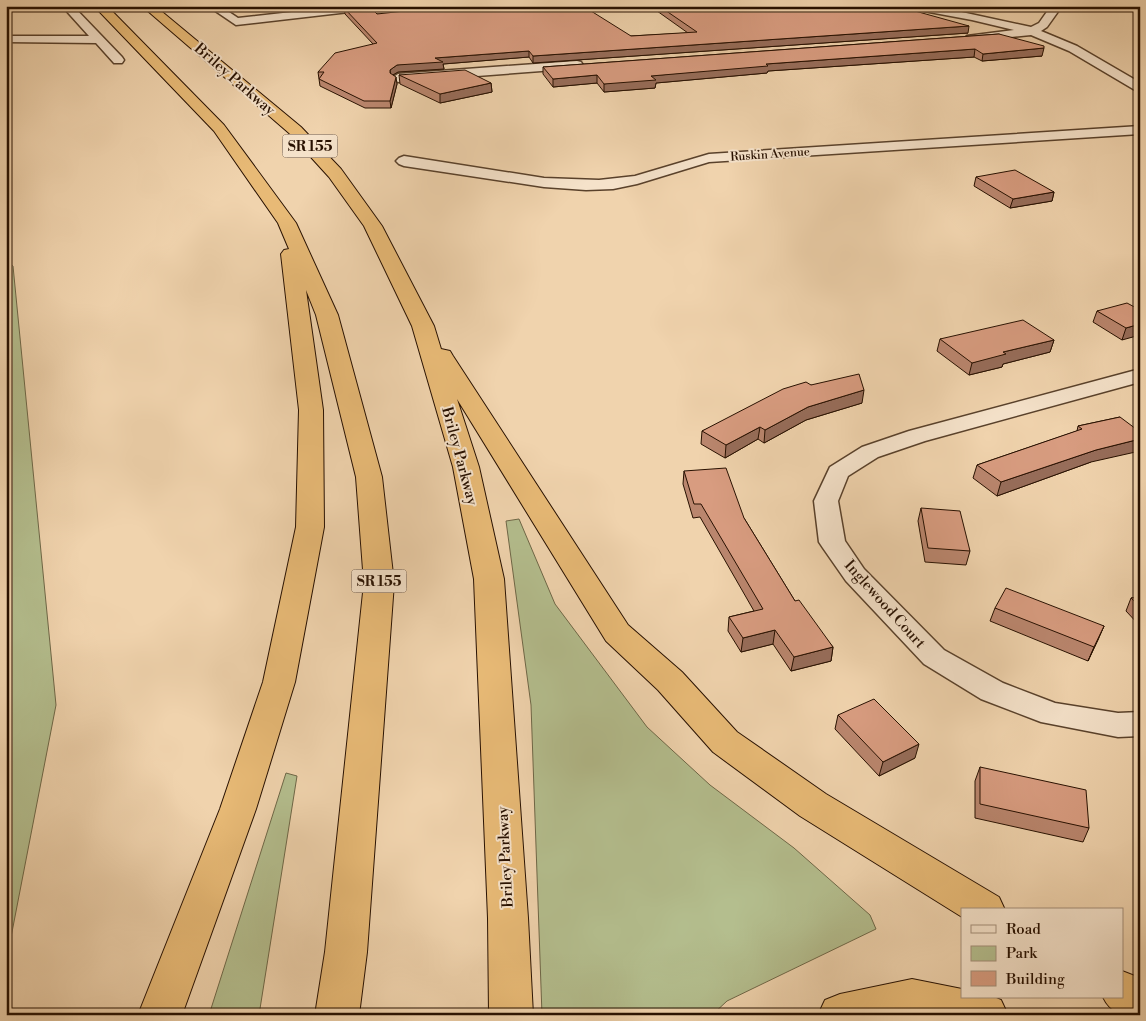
<svg xmlns="http://www.w3.org/2000/svg" width="1146" height="1021" font-family="'Libre Bodoni',serif">
<style>
.green{fill:#b4be8e;stroke:#6e6747}
.lines{fill:none;stroke-linecap:round;stroke-linejoin:round}
.minor-casing{stroke:#59412b;stroke-width:3}
.motorway-casing{stroke:#271000;stroke-width:2}
.minor{fill:#f5e2ca;fill-rule:evenodd}
.motorway{fill:#e8ba76;fill-rule:evenodd}
.wall{fill:#ba866e;stroke:#271000}
.shaded-wall{fill:#976d5a;stroke:#271000}
.building{fill:#d89c80;stroke:#271000}
.labels{text-anchor:middle;stroke-width:4;stroke-linejoin:round;paint-order:stroke}
.far-street-label{font-size:12px;fill:#271000;stroke:#f5e2ca}
.shield{fill:#f5e2ca;stroke:#654f3d;stroke-width:1}
.shield-label{font-size:14px;font-weight:bold;fill:#271000}
.street-label{font-size:15px;fill:#271000;stroke:#f5e2ca}
</style>
<rect width="100%" height="100%" fill="#f0d3ad"/>
<filter id="stains"><feTurbulence type="fractalNoise" baseFrequency=".004" numOctaves="4"/><feColorMatrix values="0 0 0 0 .2 0 0 0 0 .09 0 0 0 0 .02 0 0 0 .5 -.17"/></filter>
<radialGradient id="worn" r=".72"><stop offset=".6" stop-color="#630" stop-opacity="0"/><stop offset="1" stop-color="#630" stop-opacity=".3"/></radialGradient>
<g class="green">
<polygon points="6,260 13,266 56,705 6,963"/>
<polygon points="519,519 555,604 647,727 710,785 794,848 870,915 876,929 727,1001 712,1015 542,1015 531,705 506,521"/>
<polygon points="286,773 297,776 259,1015 209,1015"/>
</g>
<g class="lines">
<defs>
<g id="minor">
<polygon points="62,6 73,6 122,57 124,60 122,63 114,63 96,43 6,42 6,36 89,36"/>
<polygon points="208,6 220,6 238,18 345,6 380,6 375,9 236,25"/>
<polygon points="908,6 943,8 1031,27 1039,23 1051,6 1062,6 1047,27 1041,31 1077,46 1132,78 1140,83 1140,93 1069,51 1031,35 971,41 965,38 967,36 1014,30 972,20 913,9"/>
<polygon points="577,61 581,62 583,65 581,68 398,82 392,78 398,74"/>
<polygon points="1140,126 1140,134 709,162 637,184 613,189 586,190 544,187 404,166 399,164 396,161 399,158 404,156 544,178 599,180 635,176 709,154"/>
<polygon points="1140,369 1140,382 925,441 878,457 848,476 838,501 845,541 864,569 944,650 1003,683 1055,703 1118,713 1140,712 1140,736 1118,737 1041,722 981,699 924,664 846,581 823,548 819,542 814,501 830,467 862,447 909,431"/>
</g>
<g id="motorway">
<polygon points="94,6 107,6 224,125 296,223 338,315 382,477 394,583 367,952 359,1015 315,1015 325,952 364,583 356,477 316,315 306,290 323,410 324,527 295,682 256,809 182,1015 138,1015 220,809 263,682 296,527 299,410 281,254 284,250 289,249 278,223 214,131"/>
<polygon points="142,6 155,6 301,127 341,169 382,226 434,326 441,349 450,351 453,356 628,625 682,672 737,732 826,794 999,897 1005,910 962,910 962,917 800,816 713,752 658,690 606,641 457,399 479,467 504,579 528,918 533,1015 489,1015 488,918 474,579 453,467 412,326 364,226 329,177 289,133"/>
<path d="M1122,971l18,7v37c-17,0 -29,-1 -37,-18h19z"/>
<polygon points="912,979 962,989 962,997 994,997 1001,1000 1008,1015 818,1015 825,1000 840,994"/>
</g>
</defs>
<use href="#minor" class="minor-casing"/>
<use href="#motorway" class="motorway-casing"/>
<use href="#minor" class="minor"/>
<use href="#motorway" class="motorway"/>
</g>
<g class="wall">
<polygon points="650,6 897,6 968,33 533,63 529,57 443,64 444,69 398,72 393,75 397,84 391,108 365,108 320,86 318,72 373,44 345,14 344,8 377,14 631,36 688,33"/>
<polygon points="999,34 1042,56 982,61 974,57 768,71 767,73 656,83 655,88 604,92 597,83 553,87 543,74 543,67"/>
<polygon points="399,75 491,83 492,92 440,103 400,84"/>
<polygon points="976,177 1054,192 1052,201 1010,208 974,186"/>
<polygon points="1140,310 1122,340 1093,322 1097,311"/>
<polygon points="940,339 1054,340 1050,352 1003,364 1002,367 969,375 937,351"/>
<polygon points="811,385 862,403 806,420 764,443 758,439 725,458 701,444 702,431"/>
<polygon points="1120,417 1091,462 997,496 973,478 977,465 1077,431 1078,426"/>
<polygon points="684,471 744,518 795,601 833,647 831,661 791,671 773,644 741,652 728,631 729,617 754,611 700,517 693,518 683,484"/>
<polygon points="921,508 970,551 966,565 925,562 918,521"/>
<polygon points="1140,597 1140,626 1126,611 1131,598"/>
<polygon points="995,608 1104,626 1088,661 990,621"/>
<polygon points="838,715 915,758 879,776 835,729"/>
<polygon points="980,767 1089,828 1083,842 975,818 975,781"/>
</g>
<g class="shaded-wall">
<polygon points="969,26 968,33 533,63 533,56"/>
<polygon points="1044,48 1042,56 982,61 983,54"/>
<polygon points="975,49 974,57 768,71 767,73 656,83 655,88 604,92 604,84 651,76 766,64"/>
<polygon points="529,51 529,57 443,64 444,69 398,72 391,76 390,70 397,65 435,58"/>
<polygon points="597,75 597,83 553,87 553,79"/>
<polygon points="396,77 397,84 391,108 390,101"/>
<polygon points="491,83 492,92 440,103 440,94"/>
<polygon points="1054,192 1052,201 1010,208 1013,199"/>
<polygon points="1140,324 1140,335 1122,340 1126,328"/>
<polygon points="1054,340 1050,352 1003,364 1002,367 969,375 972,363 1003,352"/>
<polygon points="864,390 862,403 806,420 764,443 765,430 808,407"/>
<polygon points="760,427 758,439 725,458 726,445"/>
<polygon points="1140,439 1140,451 1091,462 997,496 1001,482 1096,450"/>
<polygon points="1104,626 1098,640 1088,661 1094,647"/>
<polygon points="775,630 773,644 741,652 743,638"/>
<polygon points="833,647 831,661 791,671 794,657"/>
<polygon points="919,744 915,758 879,776 883,762"/>
</g>
<g class="building">
<polygon points="363,6 369,6 377,14 450,6 583,6 631,36 697,32 659,6 897,6 969,26 533,56 529,51 435,58 443,62 397,65 390,70 390,73 396,77 390,101 364,101 319,79 324,72 318,72 335,53 377,43 344,8"/>
<polygon points="999,34 1044,46 1044,48 983,54 975,49 766,64 768,66 651,76 656,80 604,84 597,75 553,79 543,67"/>
<polygon points="465,70 491,83 440,94 399,75"/>
<polygon points="1015,170 1054,192 1013,199 976,177"/>
<polygon points="1127,303 1140,310 1140,324 1126,328 1097,311"/>
<polygon points="1023,320 1054,340 1003,352 1006,354 972,363 940,339"/>
<polygon points="859,374 864,390 808,407 765,430 760,427 726,445 702,431 783,389 806,382 811,385"/>
<polygon points="1120,417 1140,432 1140,439 1096,450 1001,482 977,465 1082,429 1078,426"/>
<polygon points="726,468 744,518 795,601 799,600 833,647 794,657 775,630 743,638 729,617 763,609 701,504 694,504 684,471"/>
<polygon points="921,508 960,511 970,551 928,548"/>
<polygon points="1006,588 1104,626 1094,647 995,608"/>
<polygon points="1140,597 1140,607 1131,598"/>
<polygon points="874,699 919,744 883,762 838,715"/>
<polygon points="980,767 1086,790 1089,828 980,804"/>
</g>
<g class="labels">
<g class="far-street-label">
<text transform="translate(770 154) rotate(-4)" y="4">Ruskin Avenue</text>
</g>
<g class="shield">
<rect x="282.5" y="134.5" width="55" height="23" rx="4"/>
<rect x="351.5" y="569.5" width="55" height="23" rx="4"/>
</g>
<g class="shield-label">
<text x="310" y="151">SR 155</text>
<text x="379" y="586">SR 155</text>
</g>
<g class="street-label">
<text transform="translate(235 79) rotate(41)" y="5">Briley Parkway</text>
<text transform="translate(460 456) rotate(75)" y="5">Briley Parkway</text>
<text transform="translate(885 604) rotate(48)" y="5">Inglewood Court</text>
<text transform="translate(505 857) rotate(-93)" y="5">Briley Parkway</text>
</g>
</g>
<rect width="1146" height="1021" fill="none" stroke="#f0d3ad" stroke-width="25"/>
<rect x="8" y="8" width="1131" height="1006" fill="none" stroke="#271000" stroke-width="2.5"/>
<rect x="12" y="12" width="1121" height="996" fill="none" stroke="#271000"/>
<rect x="961" y="908" width="162" height="90" fill="#f5e2ca" stroke="#a38e79"/>
<rect x="971" y="925" width="25" height="8" fill="#f5e2ca" stroke="#a38e79"/>
<text x="1006" y="934" font-size="15" fill="#271000">Road</text>
<rect x="971" y="946" width="25" height="15" fill="#b4be8e" stroke="#a38e79"/>
<text x="1006" y="958" font-size="15" fill="#271000">Park</text>
<rect x="971" y="971" width="25" height="15" fill="#d89c80" stroke="#a38e79"/>
<text x="1006" y="984" font-size="15" fill="#271000">Building</text>
<rect width="100%" height="100%" filter="url(#stains)"/>
<rect width="100%" height="100%" fill="url(#worn)"/>
</svg>
